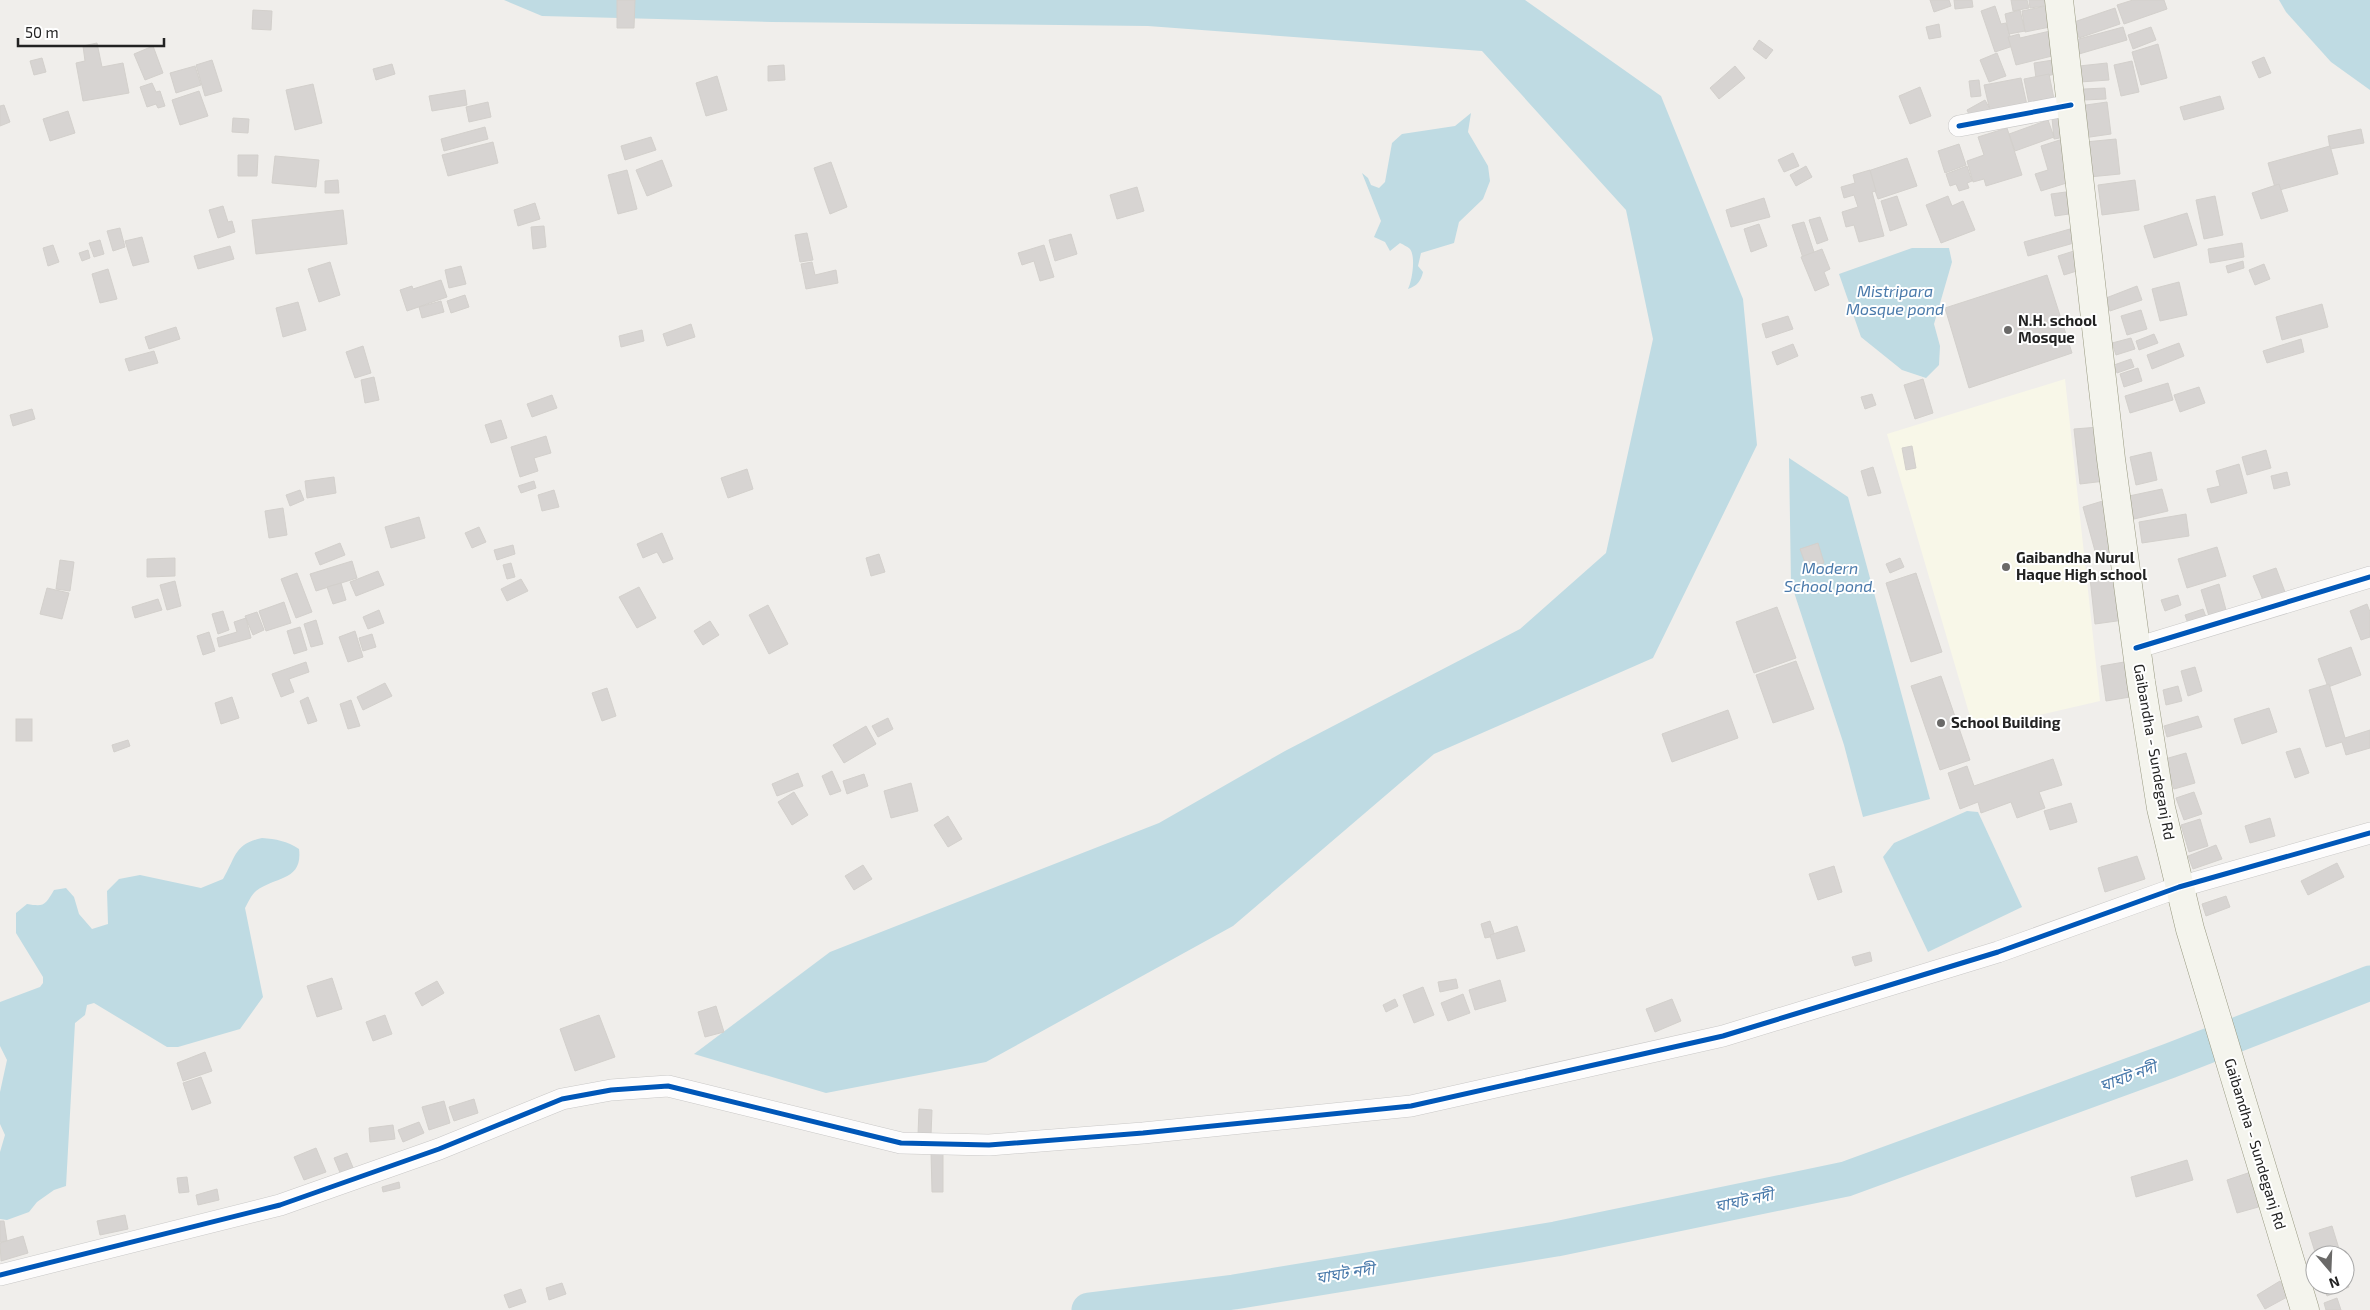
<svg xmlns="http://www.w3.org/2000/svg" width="2370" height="1310" font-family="'Exo 2','Noto Sans Bengali',sans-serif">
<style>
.education{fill:#f8f7e8}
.water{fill:#bfdbe3}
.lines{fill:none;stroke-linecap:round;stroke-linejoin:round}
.river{stroke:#bfdbe3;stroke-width:35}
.building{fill:#d7d4d2;stroke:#d3d0cc}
.street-casing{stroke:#c9c8c7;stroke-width:22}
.secondary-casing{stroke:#999a82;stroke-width:29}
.street{stroke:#fdfcfc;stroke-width:21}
.secondary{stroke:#f4f4ed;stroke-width:28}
.cycleway-casing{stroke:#fff;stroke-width:8}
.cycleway{stroke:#0057b8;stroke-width:5}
.poi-dot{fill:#6a6968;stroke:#fff;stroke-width:2}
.labels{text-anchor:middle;stroke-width:4;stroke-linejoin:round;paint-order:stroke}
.poi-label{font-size:15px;font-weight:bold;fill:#222;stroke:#fff;text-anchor:start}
.street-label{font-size:15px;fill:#222;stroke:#fff}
.water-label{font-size:16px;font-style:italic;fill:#4a7aab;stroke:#fff}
</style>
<rect width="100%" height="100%" fill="#f0eeeb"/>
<polygon class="education" points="2065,379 2100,701 1974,730 1887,434"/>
<g class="water">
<polygon points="504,0 1525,0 1661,96 1743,299 1757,445 1653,658 1434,754 1233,926 986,1062 826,1093 694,1054 830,952 1159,823 1285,751 1520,629 1606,553 1653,339 1626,210 1482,51 1148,26 772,22 542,16"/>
<polygon points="2279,0 2370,0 2370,90 2331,62 2286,12"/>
<path d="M1471,113l-3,19 20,34 2,15 -7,18 -24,23 -5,21 -33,10 -3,13 5,6c-2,9 -6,14 -15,17 4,-8 8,-32 2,-40 -2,-2 -8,-5 -10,-6l-10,8 -5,-9 -11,-5 7,-16 -19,-48 6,5 3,7 8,3 6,-6 7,-39 10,-9 53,-8z"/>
<polygon points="1912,248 1949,248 1952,262 1934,324 1940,346 1939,365 1926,378 1902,370 1861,337 1839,274"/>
<polygon points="1789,458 1848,497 1930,799 1863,817 1844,745 1791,583"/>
<polygon points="1967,811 1978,812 2022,907 1928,952 1883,857 1894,843"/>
<path d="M262,838c14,1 25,3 37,11 4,32 -23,27 -43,42 -5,4 -8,12 -11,17l18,89 -23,32 -62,18h-11l-73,-44 -7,2 -2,10 -10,8 -9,163 -12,4 -17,12 -8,10 -22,8 -7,-1v-67l5,-17 -5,-11v-32l7,-32 -7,-14v-44l40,-15 3,-4v-6l-27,-44v-20l11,-9c18,3 18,1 27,-14l12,-2 8,9 5,17 13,15 16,-5 -1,-33 12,-12 21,-4 61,13 22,-9c13,-22 11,-35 39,-41z"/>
</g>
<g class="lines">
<polyline class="river" points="1089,1310 1234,1292 1556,1239 1846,1179 2169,1061 2370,983"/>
</g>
<g class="building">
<polygon points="617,0 635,0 634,28 617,28"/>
<polygon points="1930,0 1949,0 1951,6 1934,12"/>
<polygon points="1954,0 1972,0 1973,7 1955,9"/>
<polygon points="2011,0 2027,0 2029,8 2013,11"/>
<polygon points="2029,0 2050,0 2051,5 2030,8"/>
<polygon points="2133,0 2164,0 2167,9 2124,24 2117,5"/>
<polygon points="2051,5 2055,26 2025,32 2022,11"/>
<polygon points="1995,6 2001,24 2006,23 2013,46 1995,52 1981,11"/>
<polygon points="2115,8 2120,24 2079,38 2074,22"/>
<polygon points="253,10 272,11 271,30 252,29"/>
<polygon points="2020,10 2025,31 2009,34 2005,14"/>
<polygon points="1939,24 1941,37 1929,39 1926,27"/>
<polygon points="2123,27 2127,40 2079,54 2075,40"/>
<polygon points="2151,27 2156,40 2133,49 2128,35"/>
<polygon points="2050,31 2056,55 2016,65 2008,37 2019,34 2020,38"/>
<polygon points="1759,40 1773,50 1766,59 1753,49"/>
<polygon points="97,43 102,67 123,63 129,93 83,101 76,63 85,61 83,46"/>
<polygon points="2158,44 2167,78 2141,85 2132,52"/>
<polygon points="153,46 163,73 145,80 134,54"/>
<polygon points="1997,53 2006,76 1989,82 1980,60"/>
<polygon points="2264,57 2271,73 2259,78 2252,62"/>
<polygon points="42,58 46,72 34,75 30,61"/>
<polygon points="212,60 222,91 205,96 196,65"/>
<polygon points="2053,60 2056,74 2036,78 2034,63"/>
<polygon points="2132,61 2139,92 2121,96 2114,65"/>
<polygon points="2107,63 2109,80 2080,82 2079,66"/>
<polygon points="392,64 395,74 376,80 373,69"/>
<polygon points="784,65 785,80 768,81 768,66"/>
<polygon points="195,66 201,85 176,93 170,73"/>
<polygon points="1735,66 1745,78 1719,99 1710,88"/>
<polygon points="2049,74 2055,104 2030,109 2024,79"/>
<polygon points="717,76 727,110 706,116 696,83"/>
<polygon points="2021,78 2027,105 1991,115 1984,85"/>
<polygon points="1979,80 1981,96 1971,97 1969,81"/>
<polygon points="152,83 156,92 160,91 165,106 158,108 156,104 147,107 140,87"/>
<polygon points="313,84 322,123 295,130 286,90"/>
<polygon points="1920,87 1931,116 1910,124 1899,96"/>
<polygon points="2105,88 2106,99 2084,100 2084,89"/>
<polygon points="465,90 467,105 432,111 429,96"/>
<polygon points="199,91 208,116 180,125 172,100"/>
<polygon points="2220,96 2224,109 2184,120 2180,107"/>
<polygon points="1985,100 1991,111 1972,121 1967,110"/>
<polygon points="488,102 491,117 469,122 466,107"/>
<polygon points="2107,102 2111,134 2083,138 2079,106"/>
<polygon points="4,105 10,122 0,126 0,106"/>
<polygon points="68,111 75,133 50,141 43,119"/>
<polygon points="2068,116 2071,136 2054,139 2052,118"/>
<polygon points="233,118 249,119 248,133 232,132"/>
<polygon points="2048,120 2054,137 2015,151 2009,134"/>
<polygon points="485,127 488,139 444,151 441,139"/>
<polygon points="2007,128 2022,175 1986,186 1984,179 1973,182 1967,161 1984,155 1978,137"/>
<polygon points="2361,129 2364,143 2330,149 2328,136"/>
<polygon points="651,137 656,150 625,160 621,146"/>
<polygon points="2069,137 2073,181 2041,191 2035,174 2048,170 2041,146"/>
<polygon points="2116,139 2120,174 2089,177 2085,142"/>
<polygon points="493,142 498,163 448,176 442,155"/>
<polygon points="1959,144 1966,165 1945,173 1938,151"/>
<polygon points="2330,146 2338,174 2276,191 2268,163"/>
<polygon points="1793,153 1799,166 1784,172 1778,160"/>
<polygon points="238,155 258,155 257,176 238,176"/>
<polygon points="275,156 319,160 316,187 272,183"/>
<polygon points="1907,158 1917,186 1878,199 1868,171"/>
<polygon points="662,160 672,186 647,196 636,170"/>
<polygon points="831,162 847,207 830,214 814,168"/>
<polygon points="1806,166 1812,177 1796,186 1790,175"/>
<polygon points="1967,166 1972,181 1967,183 1969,188 1959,191 1956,184 1950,186 1946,174"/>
<polygon points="627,170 637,209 618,214 608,175"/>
<polygon points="1870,170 1876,191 1872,192 1884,236 1859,242 1854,225 1846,227 1842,212 1858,207 1854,195 1844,198 1841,187 1855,183 1853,175"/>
<polygon points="338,180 339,193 325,193 325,181"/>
<polygon points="2135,180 2139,210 2102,215 2098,185"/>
<polygon points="2279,184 2288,211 2261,219 2252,193"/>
<polygon points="1137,187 1144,211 1117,219 1110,195"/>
<polygon points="2066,192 2069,214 2055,216 2051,194"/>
<polygon points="1897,196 1907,225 1890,231 1881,201"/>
<polygon points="1948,196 1952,206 1963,201 1975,230 1941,243 1926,205"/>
<polygon points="2215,196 2223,235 2204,239 2196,200"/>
<polygon points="1764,198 1770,217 1731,227 1726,210"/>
<polygon points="535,203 540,219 518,226 514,210"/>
<polygon points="223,206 228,222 232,221 235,232 218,238 209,210"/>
<polygon points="343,210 347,244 256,254 252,220"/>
<polygon points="2187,213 2197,245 2154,258 2144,226"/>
<polygon points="1820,217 1828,240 1817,244 1809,220"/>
<polygon points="1804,222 1815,255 1803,258 1792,225"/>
<polygon points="1759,224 1767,246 1751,252 1744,229"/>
<polygon points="544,226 546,247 533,249 531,227"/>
<polygon points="120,228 125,247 113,251 107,231"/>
<polygon points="2070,229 2074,243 2028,256 2024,242"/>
<polygon points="807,233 813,260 800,262 795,235"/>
<polygon points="1071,234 1077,254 1055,261 1049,240"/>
<polygon points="142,237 149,262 133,266 125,241"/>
<polygon points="100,240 104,254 94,257 89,243"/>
<polygon points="2242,243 2244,257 2210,263 2208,249"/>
<polygon points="53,245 59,262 48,266 43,248"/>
<polygon points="1044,245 1054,277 1040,281 1034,261 1022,265 1018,253"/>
<polygon points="230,246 234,259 198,269 194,256"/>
<polygon points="1822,249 1830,269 1824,272 1829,285 1815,291 1801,257"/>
<polygon points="88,250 90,258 82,261 79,253"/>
<polygon points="2077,250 2083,269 2064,275 2058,256"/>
<polygon points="2243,261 2244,268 2228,273 2226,266"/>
<polygon points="330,262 340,295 319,302 308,269"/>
<polygon points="812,262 815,275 836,270 838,283 806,289 801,264"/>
<polygon points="2264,264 2270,279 2255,285 2249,270"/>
<polygon points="461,266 466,284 449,288 445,270"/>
<polygon points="108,269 117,299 100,303 92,274"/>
<polygon points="2047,275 2072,353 1969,388 1945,308"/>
<polygon points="441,280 447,297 407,311 400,290 412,286 413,289"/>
<polygon points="2179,282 2187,315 2160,321 2152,289"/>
<polygon points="2137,286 2142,300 2110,311 2106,298"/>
<polygon points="465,295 469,307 451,313 447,301"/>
<polygon points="441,301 444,312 422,318 419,307"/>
<polygon points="298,302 306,330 283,337 276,308"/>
<polygon points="2322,304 2328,327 2282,340 2276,317"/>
<polygon points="2141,310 2147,329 2127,335 2121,316"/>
<polygon points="1788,316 1793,329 1766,338 1762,324"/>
<polygon points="691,324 695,337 667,346 663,334"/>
<polygon points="176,327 180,339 149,349 145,337"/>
<polygon points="642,330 644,341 621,347 619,336"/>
<polygon points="2154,334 2158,343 2139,350 2136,341"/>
<polygon points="2131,338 2135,349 2116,355 2112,343"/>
<polygon points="2301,339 2304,352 2267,363 2263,351"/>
<polygon points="2179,343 2184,356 2152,369 2147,355"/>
<polygon points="1793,344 1798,356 1777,365 1772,352"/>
<polygon points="363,346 371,373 355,378 346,352"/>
<polygon points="154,351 158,363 129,371 125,359"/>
<polygon points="2131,359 2134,367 2117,373 2114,365"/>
<polygon points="2138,368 2142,381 2124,387 2120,374"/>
<polygon points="374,377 379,400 365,403 361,380"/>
<polygon points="1923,379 1933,413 1915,419 1904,385"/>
<polygon points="2168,383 2173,400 2130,413 2125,396"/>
<polygon points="2199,387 2205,403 2180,412 2174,395"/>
<polygon points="1872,394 1876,405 1865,409 1861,397"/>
<polygon points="552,395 557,408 532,417 527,404"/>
<polygon points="32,409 35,419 13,426 10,415"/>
<polygon points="501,420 507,438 491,443 485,425"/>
<polygon points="2099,427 2105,481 2080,484 2074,429"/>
<polygon points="546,436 551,453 534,458 538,471 520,477 511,447"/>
<polygon points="1912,446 1916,468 1906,470 1902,448"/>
<polygon points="2266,450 2271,468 2247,475 2242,457"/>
<polygon points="2151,452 2157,480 2136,485 2130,457"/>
<polygon points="2239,464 2247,493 2211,503 2207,489 2220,486 2216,471"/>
<polygon points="1873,467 1881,493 1868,496 1861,471"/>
<polygon points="747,469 753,489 728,498 721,478"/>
<polygon points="2287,472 2290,485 2274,489 2271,476"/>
<polygon points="334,477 336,493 307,498 305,481"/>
<polygon points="534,481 536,488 521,493 518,486"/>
<polygon points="2162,489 2168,511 2134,519 2129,496"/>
<polygon points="300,490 304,500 290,506 286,495"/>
<polygon points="554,490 559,507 542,511 538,495"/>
<polygon points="2106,500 2121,556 2098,562 2083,507"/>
<polygon points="283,508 287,535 269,538 265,511"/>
<polygon points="2186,514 2189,536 2142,543 2139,522"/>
<polygon points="419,517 425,538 391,548 385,527"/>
<polygon points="479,527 486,542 472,548 465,533"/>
<polygon points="662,533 673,559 663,563 657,552 643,558 637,544"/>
<polygon points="340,543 345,555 320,565 315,553"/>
<polygon points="1818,543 1824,563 1807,568 1800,549"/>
<polygon points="513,545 515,554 497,560 494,550"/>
<polygon points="2217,547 2226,576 2187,588 2178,559"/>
<polygon points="879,554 885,572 871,576 866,558"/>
<polygon points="175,558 175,576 147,577 147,559"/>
<polygon points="1900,558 1904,567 1890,573 1886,564"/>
<polygon points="60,560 74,562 70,591 56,589"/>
<polygon points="352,561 357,578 316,591 310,574"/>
<polygon points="511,563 515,577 507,579 503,565"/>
<polygon points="2276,568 2285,592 2263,600 2253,576"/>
<polygon points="378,571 384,585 356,596 350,582"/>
<polygon points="297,573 312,612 296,618 281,579"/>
<polygon points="1916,573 1942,652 1911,662 1886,583"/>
<polygon points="2119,575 2124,620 2095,624 2090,578"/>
<polygon points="521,579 528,591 507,601 501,589"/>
<polygon points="175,581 181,606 167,610 160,585"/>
<polygon points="341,583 346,600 333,604 327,587"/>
<polygon points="2219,584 2229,621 2212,626 2201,590"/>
<polygon points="639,587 656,618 637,628 619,597"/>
<polygon points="47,588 69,593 62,619 40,614"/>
<polygon points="2178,595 2181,605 2165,611 2161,600"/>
<polygon points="158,599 162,610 135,618 132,607"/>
<polygon points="284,602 291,623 266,631 259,611"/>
<polygon points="2367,604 2370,612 2370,637 2361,640 2350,611"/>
<polygon points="768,605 788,644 769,654 749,615"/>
<polygon points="1777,607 1796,658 1754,673 1736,622"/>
<polygon points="2203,609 2209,625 2191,632 2185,615"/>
<polygon points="379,610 384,623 368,629 363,617"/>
<polygon points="223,611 229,630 218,634 212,614"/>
<polygon points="257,612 264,630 253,635 245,616"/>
<polygon points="246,618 251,638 219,647 217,638 237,632 234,622"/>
<polygon points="316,620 323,644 311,647 304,624"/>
<polygon points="710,621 719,635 703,645 694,631"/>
<polygon points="300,627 307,650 294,654 287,631"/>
<polygon points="355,631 363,657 348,662 339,637"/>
<polygon points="209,632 215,651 203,655 197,636"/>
<polygon points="372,634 376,647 363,651 359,638"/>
<polygon points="2351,647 2361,675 2328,687 2318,659"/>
<polygon points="1796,661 1814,709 1773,723 1756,675"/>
<polygon points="2130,661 2136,696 2106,701 2101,666"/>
<polygon points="306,662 309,672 289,679 294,692 281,697 272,674"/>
<polygon points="2195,667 2202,691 2188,696 2181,671"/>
<polygon points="1941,676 1970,760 1940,770 1911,686"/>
<polygon points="385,683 392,696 363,710 357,697"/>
<polygon points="2329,684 2345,738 2370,730 2370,748 2346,755 2342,742 2326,747 2309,690"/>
<polygon points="2178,686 2182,701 2166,705 2163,690"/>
<polygon points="607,688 616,716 602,721 592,693"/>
<polygon points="232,697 239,718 221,724 215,703"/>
<polygon points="308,697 317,721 308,724 300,701"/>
<polygon points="351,700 360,726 348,729 340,704"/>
<polygon points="2269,708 2277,732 2242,744 2234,719"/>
<polygon points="1728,710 1738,738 1672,762 1662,734"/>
<polygon points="2198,716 2202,727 2167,737 2164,726"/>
<polygon points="888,718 893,729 878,737 872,726"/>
<rect x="16" y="719" width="16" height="22"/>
<polygon points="866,726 876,744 844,763 833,745"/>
<polygon points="128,740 130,746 114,752 112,745"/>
<polygon points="2300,748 2309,773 2295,778 2286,752"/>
<polygon points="2186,753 2195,783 2174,789 2165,759"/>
<polygon points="2053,759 2062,785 2039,792 2045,808 2017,818 2011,802 1981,813 1978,802 1960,809 1948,773 1967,766 1974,786"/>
<polygon points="832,771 841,791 830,795 822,776"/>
<polygon points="798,773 803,786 777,796 772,784"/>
<polygon points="864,774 868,786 847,794 843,781"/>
<polygon points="911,783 918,811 891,818 884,791"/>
<polygon points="794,792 808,815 792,825 778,802"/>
<polygon points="2194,792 2202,814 2184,820 2176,798"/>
<polygon points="2071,803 2077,822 2050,830 2044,811"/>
<polygon points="948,816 962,839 948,847 934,825"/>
<polygon points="2270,818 2275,836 2250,843 2245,826"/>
<polygon points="2200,819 2208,846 2189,852 2181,825"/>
<polygon points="2216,845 2222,859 2193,869 2188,856"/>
<polygon points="2137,856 2145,879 2105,892 2098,868"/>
<polygon points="2337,863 2344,877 2308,895 2301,881"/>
<polygon points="863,865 872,879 854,890 845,876"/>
<polygon points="1834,866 1842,892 1818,900 1809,874"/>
<polygon points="2226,896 2230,907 2206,916 2202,904"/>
<polygon points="1490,921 1495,936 1485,938 1481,924"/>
<polygon points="1517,926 1525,951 1497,959 1490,935"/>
<polygon points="1870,952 1872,961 1855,966 1852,957"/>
<polygon points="332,978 342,1009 317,1017 307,986"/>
<polygon points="1456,979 1458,988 1440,992 1438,982"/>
<polygon points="1500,980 1506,1001 1475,1010 1469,990"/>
<polygon points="437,981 444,993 422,1006 415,993"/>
<polygon points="1423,987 1434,1015 1414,1023 1403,995"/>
<polygon points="1463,994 1470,1013 1448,1021 1441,1003"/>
<polygon points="1395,999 1398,1006 1386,1012 1383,1005"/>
<polygon points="1672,999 1681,1021 1655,1032 1646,1009"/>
<polygon points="716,1006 724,1032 705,1037 698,1012"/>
<polygon points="385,1015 392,1034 373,1041 366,1022"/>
<polygon points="599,1015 615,1057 575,1071 560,1029"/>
<polygon points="205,1052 212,1071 183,1081 177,1063"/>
<polygon points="201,1077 211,1103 192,1110 183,1083"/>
<polygon points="474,1099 478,1113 454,1121 449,1107"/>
<polygon points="444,1101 450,1123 429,1130 422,1107"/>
<polygon points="919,1109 932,1110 931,1135 918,1135"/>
<polygon points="419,1122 424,1133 403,1142 398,1130"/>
<polygon points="393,1125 395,1139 370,1142 369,1128"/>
<polygon points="316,1148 326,1172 304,1180 294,1157"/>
<polygon points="931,1152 943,1152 943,1192 932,1192"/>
<polygon points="347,1153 354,1170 341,1175 334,1158"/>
<polygon points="2187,1160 2193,1180 2136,1197 2131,1177"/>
<polygon points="2251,1172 2262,1206 2237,1213 2227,1180"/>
<polygon points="187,1177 189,1192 179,1193 177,1178"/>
<polygon points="399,1182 400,1188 383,1192 382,1187"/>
<polygon points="217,1189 219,1200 198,1205 196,1195"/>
<polygon points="125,1215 128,1229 100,1235 97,1221"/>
<polygon points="0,1221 4,1221 7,1241 0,1242"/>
<polygon points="2332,1226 2340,1252 2330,1255 2316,1255 2309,1233"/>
<polygon points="23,1236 28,1253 1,1261 0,1243"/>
<polygon points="2345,1277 2349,1287 2327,1296 2323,1285 2345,1285"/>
<polygon points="2280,1281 2289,1296 2265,1309 2257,1295"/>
<polygon points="562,1283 566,1294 549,1300 546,1288"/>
<polygon points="521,1289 526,1302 509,1308 504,1295"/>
<polygon points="2337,1298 2341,1310 2326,1310 2324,1303"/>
</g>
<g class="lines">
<defs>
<g id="street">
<polyline points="1959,126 2071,105"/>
<polyline points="2136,648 2370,577"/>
<polyline points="0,1275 280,1205 439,1149 562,1099 611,1090 668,1086 901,1143 989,1145 1143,1133 1411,1106 1723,1036 1998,952 2179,887 2370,833"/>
</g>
<polyline id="secondary" points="2059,0 2111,459 2141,682 2161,808 2190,929 2305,1310"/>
</defs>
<use href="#street" class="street-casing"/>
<use href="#secondary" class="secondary-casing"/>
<use href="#street" class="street"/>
<use href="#secondary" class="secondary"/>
<defs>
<g id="cycleway">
<polyline points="1959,126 2071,105"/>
<polyline points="2136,648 2370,577"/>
<polyline points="0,1275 280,1205 439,1149 562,1099 611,1090 668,1086 901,1143 989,1145 1143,1133 1411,1106 1723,1036 1998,952 2179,887 2370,833"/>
</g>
</defs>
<use href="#cycleway" class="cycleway-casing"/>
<use href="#cycleway" class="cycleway"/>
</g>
<g class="poi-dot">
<circle cx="2008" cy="330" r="5"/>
<circle cx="2006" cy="567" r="5"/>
<circle cx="1941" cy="723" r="5"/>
</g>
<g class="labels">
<g class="poi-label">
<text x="2018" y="326">N.H. school<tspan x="2018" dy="17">Mosque</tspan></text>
<text x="2016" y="563">Gaibandha Nurul<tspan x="2016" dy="17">Haque High school</tspan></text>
<text x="1951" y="728">School Building</text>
</g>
<g class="street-label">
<text transform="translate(2154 752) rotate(80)" y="5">Gaibandha - Sundeganj Rd</text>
<text transform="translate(2255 1144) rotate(73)" y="5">Gaibandha - Sundeganj Rd</text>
</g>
<g class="water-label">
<text x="1895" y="297">Mistripara<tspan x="1895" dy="18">Mosque pond</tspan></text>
<text x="1830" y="574">Modern<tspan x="1830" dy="18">School pond.</tspan></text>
<text transform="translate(2128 1076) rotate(-20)" y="6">ঘাঘট নদী</text>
<text transform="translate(1744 1200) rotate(-12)" y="6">ঘাঘট নদী</text>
<text transform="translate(1345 1273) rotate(-9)" y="6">ঘাঘট নদী</text>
</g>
</g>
<g transform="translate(2330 1270) rotate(161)"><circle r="24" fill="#ffffff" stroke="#a7a7a7"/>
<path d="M0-4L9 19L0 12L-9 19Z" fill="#6a6968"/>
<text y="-8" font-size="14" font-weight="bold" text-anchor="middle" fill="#222222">N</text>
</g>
<path d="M18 38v8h146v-8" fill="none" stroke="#222222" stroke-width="2.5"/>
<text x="25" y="38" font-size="15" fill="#222222" stroke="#ffffff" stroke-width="4" paint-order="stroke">50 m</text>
</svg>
